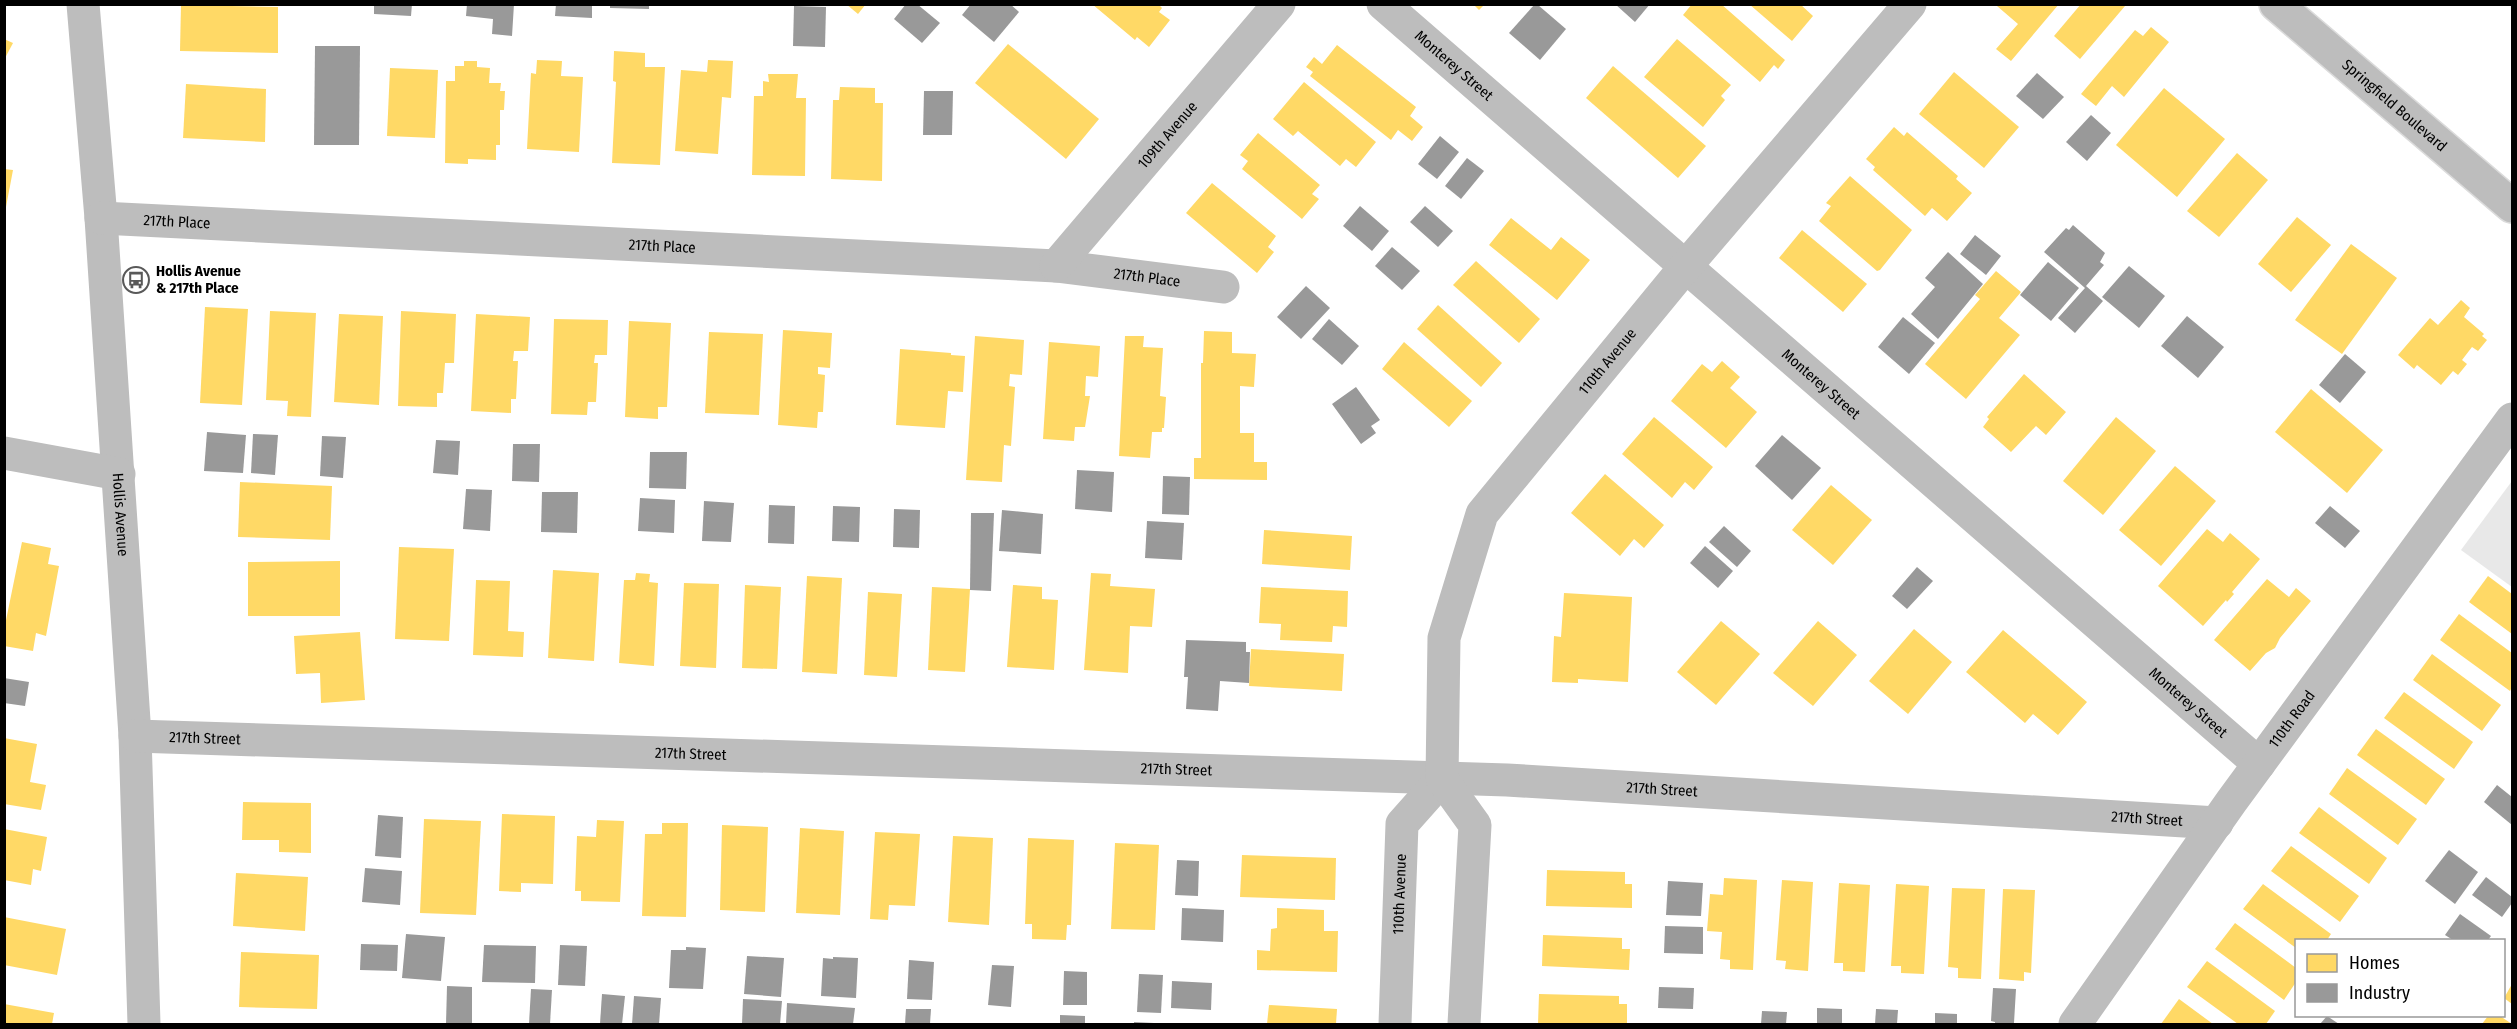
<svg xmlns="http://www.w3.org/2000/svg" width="2517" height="1029" font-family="'Fira Sans Condensed',sans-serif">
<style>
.green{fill:#e8e8e8}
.homes{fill:#ffd966}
.industry{fill:#999}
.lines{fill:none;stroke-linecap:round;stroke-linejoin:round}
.major-casing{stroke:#dbdbdb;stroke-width:36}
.minor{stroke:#bdbdbd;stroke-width:33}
.major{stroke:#bdbdbd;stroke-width:33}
.labels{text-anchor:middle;stroke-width:6;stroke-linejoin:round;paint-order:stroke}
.street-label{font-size:15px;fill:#000;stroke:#fff}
.poi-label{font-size:15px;font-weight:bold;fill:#000;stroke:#fff;text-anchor:start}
</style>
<rect width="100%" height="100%" fill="#fff"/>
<polygon class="green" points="2512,481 2512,587 2461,550"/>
<g class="homes">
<polygon points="846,4 866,4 858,14"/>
<polygon points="1092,4 1158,4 1162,8 1159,12 1170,20 1149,47 1137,37 1135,40"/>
<polygon points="1473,4 1485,4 1479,10"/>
<polygon points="1692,4 1721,4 1785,60 1778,69 1774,65 1760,82 1683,15"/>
<polygon points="1749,4 1800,4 1813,16 1792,41"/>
<polygon points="1999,4 2059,4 2011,61 1996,49 2018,24 1997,6"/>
<polygon points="2081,4 2125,6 2080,59 2054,36"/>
<polygon points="181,5 278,7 278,53 180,51"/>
<polygon points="2151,27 2169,42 2124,97 2112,86 2096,106 2081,94 2135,30 2143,36"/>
<polygon points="4,39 13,43 4,60"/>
<polygon points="1677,39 1731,85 1721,96 1725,100 1703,127 1644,77"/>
<polygon points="1008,44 1099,119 1066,159 975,83"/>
<polygon points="1337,45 1416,107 1410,116 1423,127 1412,141 1398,130 1391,140 1310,76 1313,72 1306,67 1314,57 1322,64"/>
<polygon points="614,51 645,53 645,67 665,67 660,165 612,163 616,82 613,81"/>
<polygon points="537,60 562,61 561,76 583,77 579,152 527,149 531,73 536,74"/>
<polygon points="708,60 733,61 731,98 722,97 718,154 675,151 681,70 707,72"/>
<polygon points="464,61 477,61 477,67 490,68 489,83 501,83 500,91 505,91 504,110 500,110 500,145 496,145 496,160 468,159 468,164 445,163 446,81 455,81 455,66 464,66"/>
<polygon points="1613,66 1706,146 1678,178 1586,98"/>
<polygon points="390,68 438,70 435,138 387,136"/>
<polygon points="1954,72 2019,127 1984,168 1919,114"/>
<polygon points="768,74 798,74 796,98 806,98 805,176 752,175 754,96 763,96 763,81 769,82"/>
<polygon points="1304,82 1376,142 1356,167 1346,159 1340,166 1298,131 1293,136 1273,119"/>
<polygon points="186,84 266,89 265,142 183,138"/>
<polygon points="840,87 875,88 875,103 883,103 882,181 831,179 833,100 839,100"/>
<polygon points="2164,88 2225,139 2177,197 2116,145"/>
<polygon points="1894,127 1904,136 1907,132 1958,176 1956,179 1972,193 1947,221 1932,208 1925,216 1873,170 1875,167 1866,159"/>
<polygon points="1258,133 1320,185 1312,194 1319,199 1302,219 1242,169 1248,161 1240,155"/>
<polygon points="2237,153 2268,180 2219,237 2187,211"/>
<polygon points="4,169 13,170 6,207 4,207"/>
<polygon points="1850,176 1912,230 1880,270 1877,271 1819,221 1831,206 1826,203"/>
<polygon points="1212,183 1276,236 1268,247 1274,252 1257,273 1186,213"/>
<polygon points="2297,217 2331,245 2291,292 2258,264"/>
<polygon points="1511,218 1551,250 1561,237 1590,260 1557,300 1489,245"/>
<polygon points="1802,230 1867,284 1843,312 1779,258"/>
<polygon points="2351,244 2397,278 2342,354 2295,320"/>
<polygon points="1476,261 1540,319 1519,343 1453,285"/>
<polygon points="1996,271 2021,292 1999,318 2020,335 1966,399 1925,364 1980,299 1975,295"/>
<polygon points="2461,300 2470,308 2464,317 2484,334 2482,336 2487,340 2478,351 2472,347 2462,360 2467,364 2458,375 2453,371 2441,385 2417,365 2414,369 2398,355 2430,318 2438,325"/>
<polygon points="1438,305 1502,363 1481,387 1417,329"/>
<polygon points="205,307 248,309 242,405 200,403"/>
<polygon points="270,311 316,313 311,417 287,416 288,401 266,400"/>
<polygon points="401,311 456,314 454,363 445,363 443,393 437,393 437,407 398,406"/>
<polygon points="339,314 383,316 379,405 334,402"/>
<polygon points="476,314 530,317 528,351 514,351 513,361 518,361 516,399 511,399 511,413 471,411"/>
<polygon points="554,319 608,320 607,355 595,355 594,363 598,363 596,402 588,402 587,415 551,414"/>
<polygon points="629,321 671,323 667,407 658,407 658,419 625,417"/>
<polygon points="783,330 832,333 830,368 818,367 818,374 825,375 823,412 818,412 817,428 778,425"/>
<polygon points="1204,331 1232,332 1232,353 1256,354 1254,387 1240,386 1240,433 1254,433 1254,462 1267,462 1267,480 1194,479 1194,458 1201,458 1201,363 1203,363"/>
<polygon points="709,332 763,334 759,415 705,413"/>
<polygon points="975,336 1024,340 1022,375 1010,374 1009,386 1015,387 1011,446 1004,445 1002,482 966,480"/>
<polygon points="1125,336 1144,336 1143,347 1163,348 1160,396 1166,397 1164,428 1162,428 1162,432 1152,432 1150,458 1119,456"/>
<polygon points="1049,342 1100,346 1098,377 1086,376 1085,396 1090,396 1085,427 1075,427 1074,441 1043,439"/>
<polygon points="1404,342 1472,401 1449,427 1382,369"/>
<polygon points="900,349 951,353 951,355 965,356 963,392 948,391 945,428 896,425"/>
<polygon points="1722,361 1740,377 1730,388 1757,412 1726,448 1671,401 1702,364 1712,372"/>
<polygon points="2024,374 2066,412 2046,435 2036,426 2011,452 1983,427 1989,419 1987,417"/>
<polygon points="2311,389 2383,450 2347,493 2275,432"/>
<polygon points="1654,417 1713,467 1694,490 1685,482 1672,498 1622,454"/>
<polygon points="2116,417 2156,451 2103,515 2063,481"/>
<polygon points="2175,466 2216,501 2161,566 2119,530"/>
<polygon points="1605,474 1664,525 1644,548 1634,539 1620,556 1571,513"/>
<polygon points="240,482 332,486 330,540 238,537"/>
<polygon points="1831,485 1872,520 1833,565 1792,530"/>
<polygon points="2207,529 2223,542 2230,533 2260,559 2232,592 2234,594 2227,602 2226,600 2203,626 2158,586"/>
<polygon points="1264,530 1352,536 1350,570 1262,564"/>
<polygon points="22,542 51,548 48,564 59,566 46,636 36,633 33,651 4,646 4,630"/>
<polygon points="399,547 454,549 449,641 395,639"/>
<polygon points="340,561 340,616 248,616 248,562"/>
<polygon points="553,570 599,573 594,661 548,658"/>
<polygon points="636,573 650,574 649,582 658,583 654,666 619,663 624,580 635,580"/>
<polygon points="1091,573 1111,574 1110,586 1155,589 1152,627 1130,626 1128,673 1084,670"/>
<polygon points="807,576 842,578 837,674 802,672"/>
<polygon points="2488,576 2512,594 2512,634 2469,602"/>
<polygon points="2267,579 2289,597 2296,588 2311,601 2280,638 2275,648 2266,653 2250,671 2214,640"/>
<polygon points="476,580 510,581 508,631 524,632 523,657 473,655"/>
<polygon points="684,583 719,584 716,668 680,666"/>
<polygon points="745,585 781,587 777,669 742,668"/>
<polygon points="1013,585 1042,587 1042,599 1058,600 1054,670 1007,667"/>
<polygon points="932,587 970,589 965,672 928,670"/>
<polygon points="1261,587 1348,591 1347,627 1333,626 1332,642 1280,640 1281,624 1259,623"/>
<polygon points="868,592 902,594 897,677 864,675"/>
<polygon points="1564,593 1632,597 1628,682 1578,679 1578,683 1552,682 1554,636 1561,637"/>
<polygon points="2459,614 2512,653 2512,687 2510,691 2440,640"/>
<polygon points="1721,621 1760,654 1716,705 1677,672"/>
<polygon points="1818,621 1857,655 1813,706 1773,673"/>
<polygon points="1914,629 1952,662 1908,714 1869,681"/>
<polygon points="2003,630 2087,702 2058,735 2033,714 2025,723 1966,672"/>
<polygon points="360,632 365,700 321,703 320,673 296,674 294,636"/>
<polygon points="1251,649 1344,654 1342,691 1249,686"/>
<polygon points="2432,654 2501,705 2482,731 2413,680"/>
<polygon points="2404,692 2473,742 2454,769 2384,718"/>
<polygon points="2376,729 2445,779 2426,805 2357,755"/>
<polygon points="4,738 37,744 30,782 46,785 41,810 4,804"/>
<polygon points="2347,768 2417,819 2398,845 2329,794"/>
<polygon points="243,802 311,803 311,853 279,852 279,840 242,840"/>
<polygon points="2319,807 2387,858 2369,884 2299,833"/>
<polygon points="502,814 555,816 553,884 521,883 521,892 499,891"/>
<polygon points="424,819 481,821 476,915 420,913"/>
<polygon points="597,820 624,821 620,902 581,901 581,891 575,891 577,836 596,837"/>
<polygon points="662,823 688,823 686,917 642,916 645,834 662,834"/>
<polygon points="722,825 768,827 765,912 720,910"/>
<polygon points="800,828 844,831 840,915 796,913"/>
<polygon points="4,829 47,837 41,871 33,869 31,885 4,880"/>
<polygon points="875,832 920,834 915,906 889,905 888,920 870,919"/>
<polygon points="953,836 993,838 989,925 948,922"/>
<polygon points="1028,838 1074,840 1071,925 1067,925 1066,940 1032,939 1032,924 1025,924"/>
<polygon points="1115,843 1159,845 1155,930 1111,929"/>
<polygon points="2291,846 2359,896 2340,922 2271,871"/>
<polygon points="1242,855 1336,858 1335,900 1240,897"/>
<polygon points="1547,870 1625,872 1625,884 1632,884 1632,908 1546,906"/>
<polygon points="236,873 308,877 305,931 233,926"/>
<polygon points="1724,878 1757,880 1753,970 1730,969 1730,960 1720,959 1722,932 1707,931 1710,894 1723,895"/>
<polygon points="1782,880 1813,882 1808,971 1785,969 1786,961 1776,960"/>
<polygon points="1839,883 1870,885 1865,972 1843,971 1843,963 1834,963"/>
<polygon points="1896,884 1929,886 1924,974 1901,973 1901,966 1891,966"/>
<polygon points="2263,884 2331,934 2327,940 2296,940 2296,948 2243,909"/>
<polygon points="1952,888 1985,889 1981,979 1958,978 1958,968 1948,967"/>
<polygon points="2003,889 2035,890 2031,973 2024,972 2024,981 1999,979"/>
<polygon points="1277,908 1324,910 1324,931 1338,931 1337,972 1257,970 1257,950 1270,951 1271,929 1277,928"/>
<polygon points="4,917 66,929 57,975 4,965"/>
<polygon points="2235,923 2296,968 2296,982 2284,1000 2215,949"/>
<polygon points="1543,935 1622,938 1622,949 1630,949 1629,970 1542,966"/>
<polygon points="241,952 319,955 317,1009 239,1007"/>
<polygon points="2207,961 2275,1011 2266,1024 2238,1024 2187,987"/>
<polygon points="2512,984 2512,1004 2504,998"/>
<polygon points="1539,994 1619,996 1619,1004 1627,1004 1627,1024 1538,1024"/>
<polygon points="2179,999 2213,1024 2161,1024"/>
<polygon points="4,1004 54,1013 52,1024 4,1024"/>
<polygon points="1269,1005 1337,1009 1336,1024 1267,1024"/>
<polygon points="2488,1016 2500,1016 2512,1024 2482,1024"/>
</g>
<g class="industry">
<polygon points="374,4 412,4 411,16 374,14"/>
<polygon points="467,4 514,4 512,36 492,34 493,19 466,16"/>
<polygon points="556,4 592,4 592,18 555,16"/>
<polygon points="906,4 917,4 940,23 922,43 894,19"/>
<polygon points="971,4 1010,4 1019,12 994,42 962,15"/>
<polygon points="1615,4 1650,4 1635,22"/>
<polygon points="610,5 649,5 649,9 610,8"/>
<polygon points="1534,5 1538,5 1566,29 1540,60 1509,33"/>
<polygon points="794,6 826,7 825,47 793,46"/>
<polygon points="315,46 360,46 359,145 314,145"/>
<polygon points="2037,73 2064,97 2043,119 2016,96"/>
<polygon points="924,91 953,91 952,135 923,135"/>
<polygon points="2091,115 2111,133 2087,161 2066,142"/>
<polygon points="1440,136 1459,152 1437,179 1418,164"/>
<polygon points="1467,158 1484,171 1461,199 1445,186"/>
<polygon points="1360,206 1389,231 1372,251 1343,226"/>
<polygon points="1425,206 1453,231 1438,247 1410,222"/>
<polygon points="2073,225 2105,253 2100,262 2104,265 2086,286 2103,301 2075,333 2058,318 2085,288 2044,252 2066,228 2069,230"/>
<polygon points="1975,235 2001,256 1986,275 1960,254"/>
<polygon points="1392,247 1420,271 1402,290 1375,266"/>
<polygon points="1948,252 1983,284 1938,339 1911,314 1935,287 1925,278"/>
<polygon points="2048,262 2079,288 2051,321 2020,295"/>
<polygon points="2129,266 2165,296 2139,328 2102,297"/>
<polygon points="1306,286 1330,308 1301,339 1277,317"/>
<polygon points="2187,316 2224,347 2198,378 2161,346"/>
<polygon points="1903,317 1935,343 1909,374 1878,347"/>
<polygon points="1329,319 1359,346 1342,365 1312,339"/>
<polygon points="2345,354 2366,372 2340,403 2319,385"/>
<polygon points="1356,387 1380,420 1371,426 1376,433 1361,444 1332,404"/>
<polygon points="207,432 246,435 243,473 204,471"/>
<polygon points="253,434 278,435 275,475 251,473"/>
<polygon points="1782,435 1821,468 1792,500 1755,466"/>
<polygon points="322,436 346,437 343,478 320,476"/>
<polygon points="436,440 460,441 458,475 433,473"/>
<polygon points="513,444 540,444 539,482 512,481"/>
<polygon points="650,452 687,452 686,489 649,488"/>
<polygon points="1077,470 1114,472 1112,512 1075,509"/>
<polygon points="1163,476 1190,477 1189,515 1162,514"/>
<polygon points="466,489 492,490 490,531 463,529"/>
<polygon points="542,492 578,492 577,533 541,532"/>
<polygon points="640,498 675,500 674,533 638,531"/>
<polygon points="704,501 734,503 731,542 702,541"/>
<polygon points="769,505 795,506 794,544 768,543"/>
<polygon points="833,506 860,507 859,542 832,541"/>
<polygon points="2330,506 2360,531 2345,548 2315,523"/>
<polygon points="894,509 920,510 919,548 893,547"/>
<polygon points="1002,510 1043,514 1041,554 999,551"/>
<polygon points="971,513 994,513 991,591 970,590"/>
<polygon points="1147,521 1184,523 1182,560 1145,558"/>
<polygon points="1724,526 1751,551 1737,567 1709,542"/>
<polygon points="1705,546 1733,571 1718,588 1690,563"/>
<polygon points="1917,567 1933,581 1907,609 1892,596"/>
<polygon points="1186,640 1246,642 1246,652 1250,652 1249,683 1220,681 1218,711 1186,709 1188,677 1184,677"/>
<polygon points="4,678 29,682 25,706 4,703"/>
<polygon points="2497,785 2512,797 2512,825 2484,802"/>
<polygon points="378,815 403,817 401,858 375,856"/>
<polygon points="2449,850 2478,872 2455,904 2425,881"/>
<polygon points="1177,860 1199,861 1198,896 1175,895"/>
<polygon points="365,868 402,871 400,905 362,902"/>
<polygon points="2486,877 2512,897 2512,903 2502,917 2472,895"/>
<polygon points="1668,881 1703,883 1701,916 1666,915"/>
<polygon points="1182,908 1224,910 1223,942 1181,940"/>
<polygon points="2460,914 2491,936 2488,940 2453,940 2445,935"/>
<polygon points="1665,926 1703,927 1703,954 1664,953"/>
<polygon points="406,934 445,937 441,981 402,978"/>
<polygon points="361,944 398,945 397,971 360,970"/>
<polygon points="484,945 536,946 535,983 482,982"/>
<polygon points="560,945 587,946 585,986 558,985"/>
<polygon points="686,947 706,948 703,989 669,988 671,950 686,950"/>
<polygon points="747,956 784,958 781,997 744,994"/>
<polygon points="833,957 858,958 856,998 821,996 823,958 833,959"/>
<polygon points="909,960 934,962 932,1000 907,999"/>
<polygon points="992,965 1014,966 1011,1007 988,1005"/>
<polygon points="1064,971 1087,972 1087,1005 1063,1005"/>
<polygon points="1139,974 1163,975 1161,1013 1137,1012"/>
<polygon points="1172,981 1212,983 1211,1010 1171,1008"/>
<polygon points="447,986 472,987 472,1024 446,1024"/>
<polygon points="1659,987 1694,988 1693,1009 1658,1008"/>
<polygon points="1993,988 2016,989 2014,1023 1995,1024 1995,1022 1991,1021"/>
<polygon points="531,989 552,990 550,1024 529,1024"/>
<polygon points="602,994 625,996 622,1024 600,1024"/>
<polygon points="634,996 661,998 659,1024 632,1024"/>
<polygon points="743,999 782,1001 780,1024 742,1024"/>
<polygon points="787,1003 855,1008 853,1024 786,1024"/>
<polygon points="1817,1008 1842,1009 1842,1024 1817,1024"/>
<polygon points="906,1009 931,1009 930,1024 905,1024"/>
<polygon points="1876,1009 1898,1010 1897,1024 1875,1024"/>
<polygon points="1762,1011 1787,1012 1786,1024 1761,1024"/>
<polygon points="1935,1013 1957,1014 1957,1024 1935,1024"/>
<polygon points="1060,1015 1085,1016 1085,1024 1060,1024"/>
<polygon points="2327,1016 2339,1024 2320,1024"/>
<polygon points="1134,1022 1154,1023 1154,1024 1134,1024"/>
</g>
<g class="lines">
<defs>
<g id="major">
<path id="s9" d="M2276,4l236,202"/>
</g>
</defs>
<use href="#major" class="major-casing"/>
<g class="minor">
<path id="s1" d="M83,4l18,214 34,518 9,288"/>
<path id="s2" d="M1383,4l876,760"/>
<path id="s3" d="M101,218l955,48 167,21"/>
<path id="s4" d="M1056,266l223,-262"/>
<polyline points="4,453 119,474"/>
<path id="s5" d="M135,736l1372,44 710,43"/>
<path id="s6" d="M1395,1024l7,-200 40,-45"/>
<path id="s7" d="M1464,1024l11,-199 -33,-46 2,-141 38,-124 204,-248 224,-262"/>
<path id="s8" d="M2075,1024l156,-222 281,-383"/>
</g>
<use href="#major" class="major"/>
</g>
<defs>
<symbol id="bus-ring" viewBox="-11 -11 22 22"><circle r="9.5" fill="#fff" stroke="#595959" stroke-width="1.5"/><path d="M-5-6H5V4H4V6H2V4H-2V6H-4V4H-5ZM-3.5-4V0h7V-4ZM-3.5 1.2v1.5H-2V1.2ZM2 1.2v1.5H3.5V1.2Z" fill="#595959"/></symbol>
</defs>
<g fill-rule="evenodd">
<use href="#bus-ring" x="121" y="265" width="30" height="30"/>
</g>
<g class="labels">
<g class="street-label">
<text dy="5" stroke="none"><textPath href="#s2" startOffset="94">Monterey Street</textPath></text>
<text dy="5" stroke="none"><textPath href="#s9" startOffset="156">Springfield Boulevard</textPath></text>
<text dy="5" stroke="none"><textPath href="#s4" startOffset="172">109th Avenue</textPath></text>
<text dy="5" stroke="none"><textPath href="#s3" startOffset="76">217th Place</textPath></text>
<text dy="5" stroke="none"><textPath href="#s3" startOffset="562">217th Place</textPath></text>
<text dy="5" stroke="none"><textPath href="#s3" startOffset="1048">217th Place</textPath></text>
<text dy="5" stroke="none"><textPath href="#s7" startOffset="724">110th Avenue</textPath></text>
<text dy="5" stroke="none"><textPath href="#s2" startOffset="580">Monterey Street</textPath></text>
<text dy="5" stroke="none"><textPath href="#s1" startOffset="512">Hollis Avenue</textPath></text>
<text dy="5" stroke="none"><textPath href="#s2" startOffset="1066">Monterey Street</textPath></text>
<text dy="5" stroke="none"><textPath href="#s8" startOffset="374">110th Road</textPath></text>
<text dy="5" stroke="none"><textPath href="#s5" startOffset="70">217th Street</textPath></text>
<text dy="5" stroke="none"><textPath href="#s5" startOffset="556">217th Street</textPath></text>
<text dy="5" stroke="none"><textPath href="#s5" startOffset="1042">217th Street</textPath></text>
<text dy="5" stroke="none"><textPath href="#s5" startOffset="1528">217th Street</textPath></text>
<text dy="5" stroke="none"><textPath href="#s5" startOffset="2014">217th Street</textPath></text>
<text dy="5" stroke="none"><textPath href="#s6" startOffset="130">110th Avenue</textPath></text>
</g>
<g class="poi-label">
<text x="156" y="276">Hollis Avenue<tspan x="156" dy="17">&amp; 217th Place</tspan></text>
</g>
</g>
<rect width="2517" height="1029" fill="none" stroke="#000000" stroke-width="12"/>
<rect x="2295" y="939" width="210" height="78" fill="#ffffff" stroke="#999999" stroke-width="1.5"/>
<rect x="2307" y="954" width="30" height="18" fill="#ffd966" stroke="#999999" stroke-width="1.5"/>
<text x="2349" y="969" font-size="18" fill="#000000">Homes</text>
<rect x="2307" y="984" width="30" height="18" fill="#999999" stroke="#999999" stroke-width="1.5"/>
<text x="2349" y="999" font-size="18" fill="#000000">Industry</text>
</svg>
